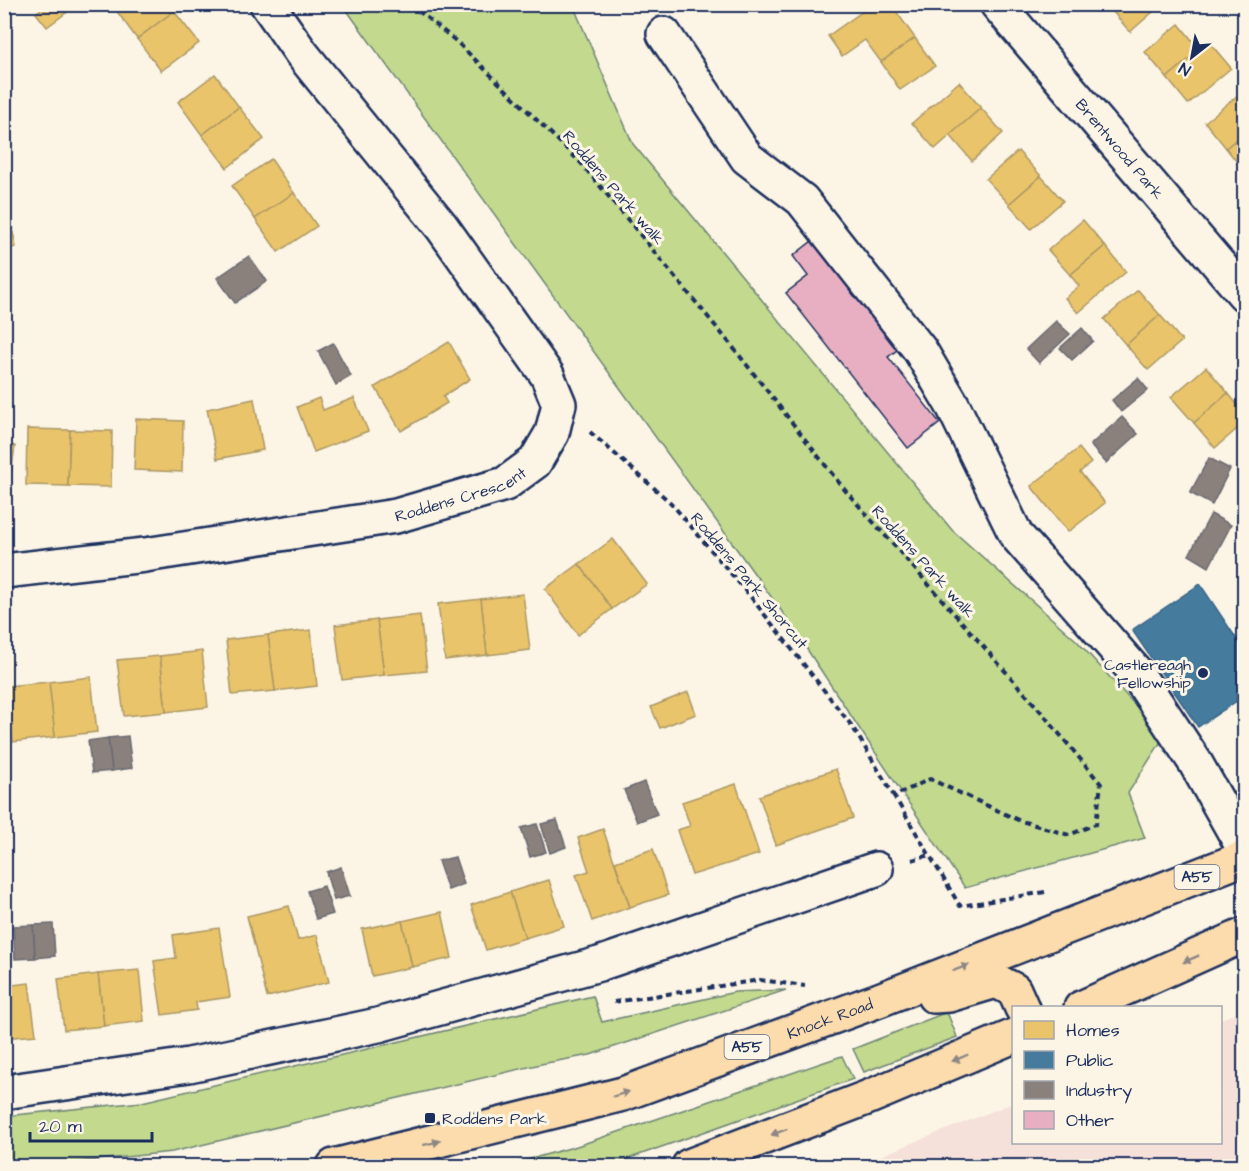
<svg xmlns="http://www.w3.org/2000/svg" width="1249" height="1171" font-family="'Architects Daughter',sans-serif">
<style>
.built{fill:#f6e0da}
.green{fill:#c2d98e;stroke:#6e8476;stroke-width:1.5}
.homes{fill:#e9c46a;stroke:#ab9766;stroke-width:1.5}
.public{fill:#457b9d;stroke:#38648a;stroke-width:1.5}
.industry{fill:#8a817c;stroke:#696873;stroke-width:1.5}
.building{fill:#e8afc2;stroke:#1b2f5e;stroke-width:1.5}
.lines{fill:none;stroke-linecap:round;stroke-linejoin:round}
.minor-casing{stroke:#1b2f5e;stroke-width:38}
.highway-casing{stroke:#1b2f5e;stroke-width:38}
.path{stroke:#1b2f5e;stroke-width:4;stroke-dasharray:6 4.5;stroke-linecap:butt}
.minor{stroke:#fcf5e5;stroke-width:33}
.highway{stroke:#fcdcac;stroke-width:33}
.oneway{fill:#8c8685}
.poi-dot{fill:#1b2f5e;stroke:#fcf5e5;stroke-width:2}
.labels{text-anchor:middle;stroke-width:6;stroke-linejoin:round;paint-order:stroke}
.shield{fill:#fcf5e5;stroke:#5e6a86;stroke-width:1.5}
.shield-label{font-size:15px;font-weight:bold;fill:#1b2f5e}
.street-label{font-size:16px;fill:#1b2f5e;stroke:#fcf5e5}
.poi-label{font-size:16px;fill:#1b2f5e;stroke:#fcf5e5;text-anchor:end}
</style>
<rect width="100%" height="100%" fill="#fcf5e5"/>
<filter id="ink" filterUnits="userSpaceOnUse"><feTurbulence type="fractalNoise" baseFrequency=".0167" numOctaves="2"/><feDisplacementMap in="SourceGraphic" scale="12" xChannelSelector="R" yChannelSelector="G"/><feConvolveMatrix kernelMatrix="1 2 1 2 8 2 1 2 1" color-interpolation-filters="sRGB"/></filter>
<g filter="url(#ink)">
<polygon class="built" points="1244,1010 1244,1166 855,1166 1013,1103 1014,1142 1220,1142 1221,1019"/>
<g class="green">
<polygon points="343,5 573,5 633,144 952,530 1077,641 1164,737 1128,793 1145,838 965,888 785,616"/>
<polygon points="786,990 590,1055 541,1064 172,1152 40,1166 5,1166 5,1116 142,1102 593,996 602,1022 735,992"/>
<polygon points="947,1012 957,1037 864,1072 853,1049"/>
<polygon points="842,1056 853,1079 608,1166 505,1166 577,1146"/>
</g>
<g class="homes">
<polygon points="47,4 78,4 47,27 36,13"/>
<polygon points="115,4 170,4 174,11 137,39 113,6"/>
<polygon points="873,4 891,4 915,38 881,62 865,40 842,56 828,36"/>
<polygon points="1110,4 1162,4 1130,32 1108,6"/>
<polygon points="174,11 199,43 161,71 137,39"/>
<polygon points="1179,24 1200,50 1167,78 1145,52"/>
<polygon points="915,38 935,66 900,90 881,62"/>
<polygon points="1209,42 1231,68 1188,104 1167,78"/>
<polygon points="215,74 239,107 202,135 178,102"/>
<polygon points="959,82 981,108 935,149 912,123"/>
<polygon points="1244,90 1244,133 1226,148 1205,122"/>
<polygon points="239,107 264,139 227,168 202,135"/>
<polygon points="981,108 1003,133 972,161 950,135"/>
<polygon points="1244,133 1244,171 1226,148"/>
<polygon points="1018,151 1041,176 1009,204 986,179"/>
<polygon points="271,159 294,193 255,219 232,186"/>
<polygon points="1041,176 1063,201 1031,229 1009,204"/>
<polygon points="4,185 16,247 4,250"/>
<polygon points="294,193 317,226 278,252 255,219"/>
<polygon points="1083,220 1105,246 1070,275 1048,250"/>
<polygon points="1105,246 1126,272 1078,313 1065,298 1079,286 1070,275"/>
<polygon points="1138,290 1160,315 1126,345 1104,319"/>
<polygon points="1160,315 1182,341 1148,370 1126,345"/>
<polygon points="449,342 470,379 443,396 447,403 401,431 375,387"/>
<polygon points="1206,367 1228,393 1194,423 1171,397"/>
<polygon points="1228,393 1244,413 1244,423 1215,448 1194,423"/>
<polygon points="319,398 323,410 354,398 368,431 314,452 297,407"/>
<polygon points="254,399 263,450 217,459 207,409"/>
<polygon points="136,419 183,421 182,472 134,470"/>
<polygon points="27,429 70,430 68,486 26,485"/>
<polygon points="70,430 112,431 111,487 68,486"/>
<polygon points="4,444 15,446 8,496 4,496"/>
<polygon points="1079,448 1091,463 1080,472 1105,503 1068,532 1031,486"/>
<polygon points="613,539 647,584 612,609 579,564"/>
<polygon points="579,564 612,609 578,635 545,589"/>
<polygon points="523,594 530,650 487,655 481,599"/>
<polygon points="481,599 487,655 445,660 438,604"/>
<polygon points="420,615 427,671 384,675 377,620"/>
<polygon points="377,620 384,675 342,680 335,625"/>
<polygon points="311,630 317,686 275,691 268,635"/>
<polygon points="268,635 275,691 232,695 226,640"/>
<polygon points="202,651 208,707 166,712 160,656"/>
<polygon points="160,656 166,712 124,716 117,660"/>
<polygon points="91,677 97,732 55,737 49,682"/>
<polygon points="49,682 55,737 13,742 6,686"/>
<polygon points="688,692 696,714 660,728 651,707"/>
<polygon points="836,769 853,818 776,845 759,796"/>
<polygon points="736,784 759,854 692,875 677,830 690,826 682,802"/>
<polygon points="603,829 630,907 592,921 576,875 589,871 578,838"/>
<polygon points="653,849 668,895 630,907 615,862"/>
<polygon points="549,880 564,926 525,938 510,892"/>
<polygon points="510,892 525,938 486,950 471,905"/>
<polygon points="289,906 298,940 317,935 329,982 267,997 247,916"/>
<polygon points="442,912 452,958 412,967 402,921"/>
<polygon points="402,921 412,967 372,976 362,929"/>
<polygon points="219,928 230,997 196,1002 197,1010 162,1015 154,961 176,958 173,935"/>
<polygon points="139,970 144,1021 104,1026 98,974"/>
<polygon points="98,974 104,1026 64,1030 58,979"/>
<polygon points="29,983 36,1035 4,1038 4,986"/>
</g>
<polygon class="public" points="1200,584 1244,650 1244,696 1198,727 1132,630"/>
<g class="industry">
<polygon points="249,256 267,281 235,303 217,278"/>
<polygon points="1056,321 1070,334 1039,363 1026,349"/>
<polygon points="1082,328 1093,341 1072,360 1060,348"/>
<polygon points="333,343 351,376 336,385 318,351"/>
<polygon points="1138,378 1148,390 1121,412 1112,400"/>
<polygon points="1122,417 1138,434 1106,463 1090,445"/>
<polygon points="1209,458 1230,469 1212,505 1190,493"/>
<polygon points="1211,514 1231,525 1209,567 1189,555"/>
<polygon points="128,736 132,768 112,771 108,738"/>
<polygon points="108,738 112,771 92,773 88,741"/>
<polygon points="644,782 657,814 637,822 624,790"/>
<polygon points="557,820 566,847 550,853 541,824"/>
<polygon points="537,824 546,852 530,857 521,828"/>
<polygon points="455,857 464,884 448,890 438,861"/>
<polygon points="341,867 350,896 334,900 326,872"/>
<polygon points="324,886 333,914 316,919 307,891"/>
<polygon points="53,924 55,956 35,958 33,925"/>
<polygon points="33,925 35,958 15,959 13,926"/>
</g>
<polygon class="building" points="821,234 906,343 888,357 940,423 908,448 786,293 808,276 793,256"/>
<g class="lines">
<defs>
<g id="minor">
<path id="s1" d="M997,4l247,290"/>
<polyline points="664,34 747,158 802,200 920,350 953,406 1016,535 1135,671 1195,762 1244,849"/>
<path id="s2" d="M4,571l141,-16 251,-39 109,-32 30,-22 17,-29 7,-29 -12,-29 -105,-148 -140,-173 -35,-50"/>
<polyline points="4,1092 189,1065 378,1025 599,964 876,869"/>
</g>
<g id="highway">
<polyline points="934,996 949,995 996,981 1014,990 1022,1008"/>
<polyline points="1081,1008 1244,935"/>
<path id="s3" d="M334,1166l289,-72 256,-94 365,-142"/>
<polyline points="689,1166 869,1097 1014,1036"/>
</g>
</defs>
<use href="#minor" class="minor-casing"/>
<use href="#highway" class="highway-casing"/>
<g class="path">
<polyline points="410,4 457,42 581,163 732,346 844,489 1037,707 1101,784 1096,824 1069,835 1018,820 930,779 894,796 960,906 1045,892"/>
<polyline points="590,432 671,503 750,596 852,726 894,796"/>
<polyline points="912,860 930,855"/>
<polyline points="614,1002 760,980 805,986"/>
</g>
<use href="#minor" class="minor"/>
<use href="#highway" class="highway"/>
</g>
<defs><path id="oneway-solid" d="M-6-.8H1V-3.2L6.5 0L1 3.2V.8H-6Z" transform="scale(1.5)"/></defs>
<g class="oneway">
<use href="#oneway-solid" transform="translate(1191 959) rotate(156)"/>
<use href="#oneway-solid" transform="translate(961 968) rotate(-21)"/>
<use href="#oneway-solid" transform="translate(960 1058) rotate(157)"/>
<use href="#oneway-solid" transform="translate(621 1094) rotate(-17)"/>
<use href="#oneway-solid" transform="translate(779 1132) rotate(159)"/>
<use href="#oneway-solid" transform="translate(432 1143) rotate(-14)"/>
</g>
</g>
<g class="poi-dot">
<circle cx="1203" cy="673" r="6"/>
<rect x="424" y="1112" width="12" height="12" rx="3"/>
</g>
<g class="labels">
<g class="shield">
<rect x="1174.5" y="865" width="45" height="24" rx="4.5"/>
<rect x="724.5" y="1035" width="45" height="24" rx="4.5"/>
</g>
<g class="shield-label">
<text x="1197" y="882">A55</text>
<text x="747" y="1052">A55</text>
</g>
<g class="street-label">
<text dy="6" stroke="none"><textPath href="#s1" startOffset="190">Brentwood Park</textPath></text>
<text transform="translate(614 187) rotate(49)" y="6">Roddens Park walk</text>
<text dy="6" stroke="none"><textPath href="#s2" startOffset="464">Roddens Crescent</textPath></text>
<text transform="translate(924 561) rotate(48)" y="6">Roddens Park walk</text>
<text transform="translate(750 580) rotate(50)" y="6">Roddens Park Shorcut</text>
<text dy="6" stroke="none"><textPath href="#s3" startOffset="518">Knock Road</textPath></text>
</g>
<g class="poi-label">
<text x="1191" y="670">Castlereagh<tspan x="1191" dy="18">Fellowship</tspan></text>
<text x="442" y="1124" text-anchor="start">Roddens Park</text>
</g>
</g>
<rect width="1249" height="1171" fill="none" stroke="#fcf5e5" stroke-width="24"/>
<rect x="12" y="12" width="1225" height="1147" fill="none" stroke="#1b2f5e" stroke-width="2" filter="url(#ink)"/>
<rect x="1012" y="1006" width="210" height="138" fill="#fcf5e5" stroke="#a2a6af" stroke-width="1.5"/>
<rect x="1024" y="1021" width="30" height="18" fill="#e9c46a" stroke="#a2a6af" stroke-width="1.5"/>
<text x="1066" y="1036" font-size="18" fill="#1b2f5e">Homes</text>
<rect x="1024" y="1051" width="30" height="18" fill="#457b9d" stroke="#a2a6af" stroke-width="1.5"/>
<text x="1066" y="1066" font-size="18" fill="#1b2f5e">Public</text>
<rect x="1024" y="1081" width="30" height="18" fill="#8a817c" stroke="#a2a6af" stroke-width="1.5"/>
<text x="1066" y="1096" font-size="18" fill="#1b2f5e">Industry</text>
<rect x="1024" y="1111" width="30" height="18" fill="#e8afc2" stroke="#a2a6af" stroke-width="1.5"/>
<text x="1066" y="1126" font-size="18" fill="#1b2f5e">Other</text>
<g transform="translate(1192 57) rotate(211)" stroke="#fcf5e5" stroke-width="4.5" paint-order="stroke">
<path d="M0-4.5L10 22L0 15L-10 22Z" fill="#1b2f5e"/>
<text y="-9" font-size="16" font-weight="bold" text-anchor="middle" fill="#1b2f5e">N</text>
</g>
<path d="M30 1132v9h122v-9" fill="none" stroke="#1b2f5e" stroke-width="3"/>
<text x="39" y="1132" font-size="18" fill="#1b2f5e" stroke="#fcf5e5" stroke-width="4.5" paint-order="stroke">20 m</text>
</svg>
